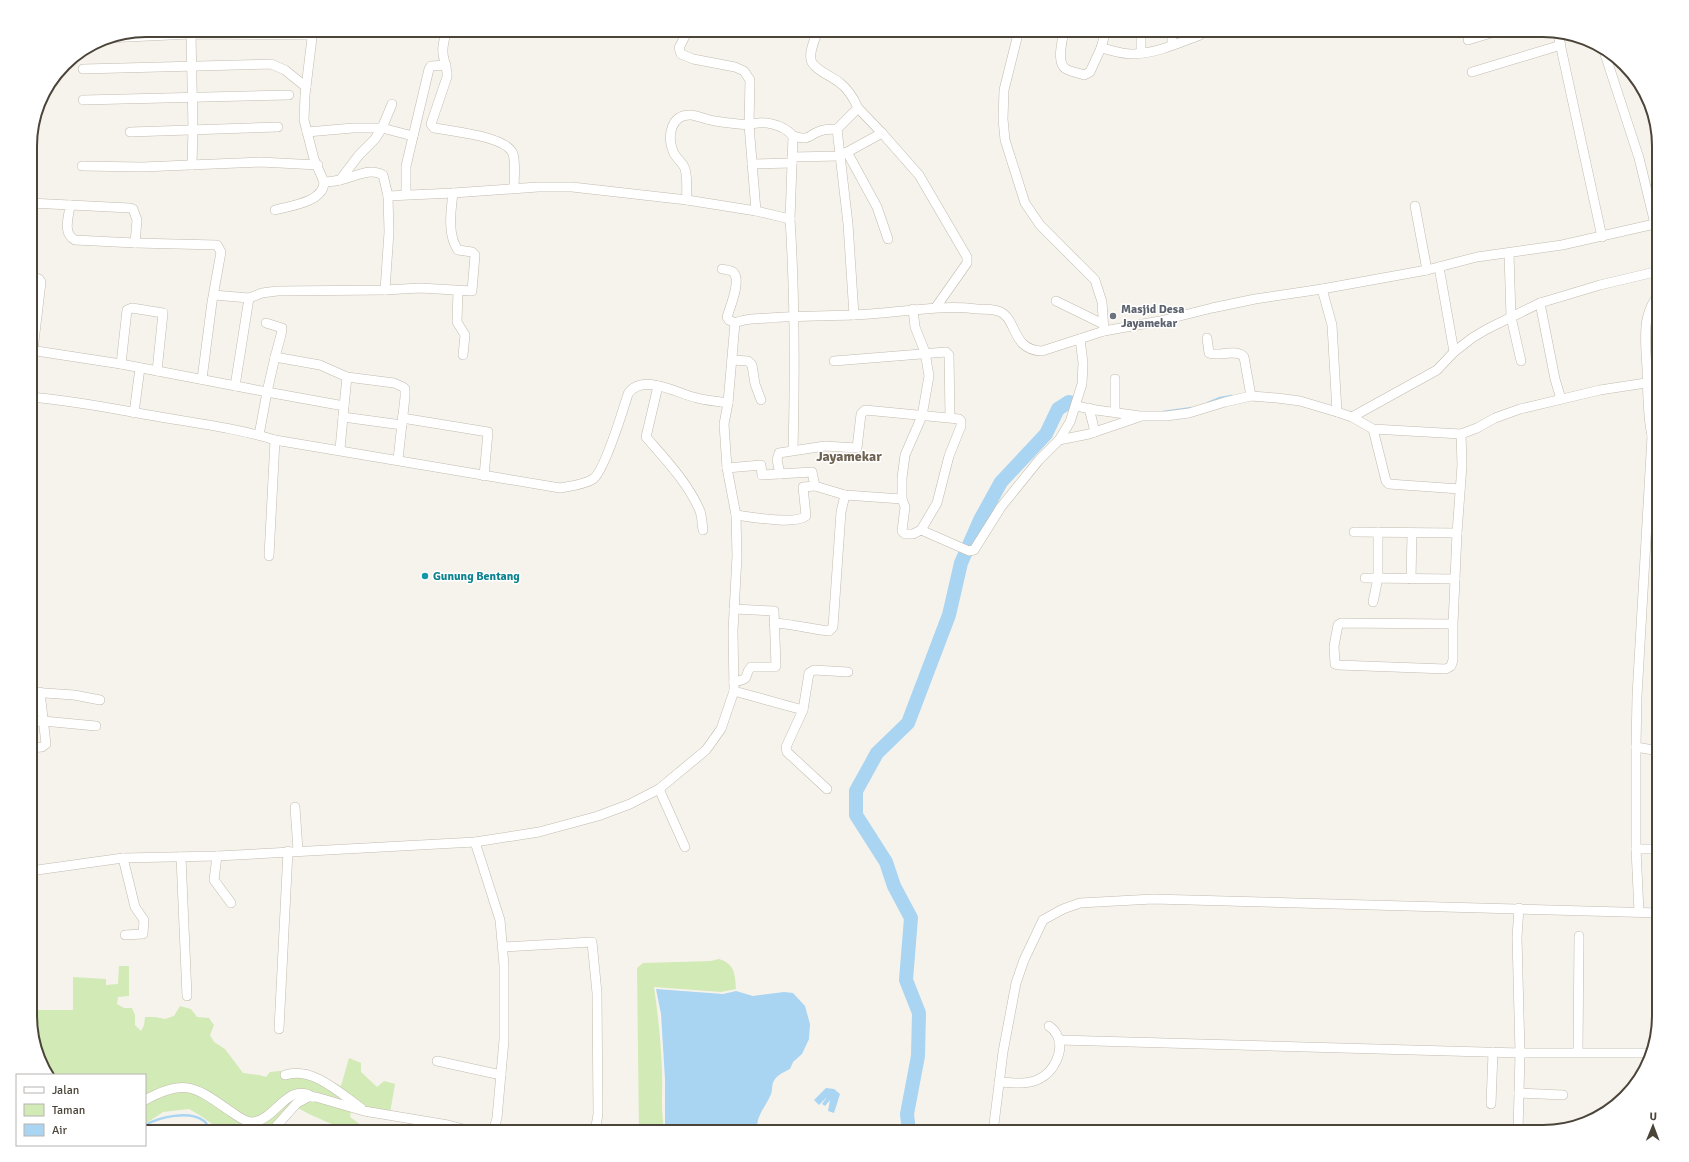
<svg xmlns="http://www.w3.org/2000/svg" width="1689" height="1162" font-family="Signika,sans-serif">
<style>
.green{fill:#d2eab5}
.water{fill:#a9d4f2}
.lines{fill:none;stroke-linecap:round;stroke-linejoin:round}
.stream{stroke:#a9d4f2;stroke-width:2.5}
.river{stroke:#a9d4f2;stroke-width:14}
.minor-casing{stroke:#c2bbae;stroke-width:10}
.minor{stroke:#fff;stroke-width:9}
.worship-dot{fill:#6b7280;stroke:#fff;stroke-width:1.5}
.culture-dot{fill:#0f9aa8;stroke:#fff;stroke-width:1.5}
.labels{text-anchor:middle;stroke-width:3;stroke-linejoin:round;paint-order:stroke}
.worship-label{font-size:12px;font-weight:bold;fill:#5b616d;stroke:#fff;text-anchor:start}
.culture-label{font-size:12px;font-weight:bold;fill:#0d838f;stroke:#fff;text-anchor:start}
.quarter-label{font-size:14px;font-weight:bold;fill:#6e6250;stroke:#fff}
.rim{fill:none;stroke:#4b4439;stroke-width:2}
</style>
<rect width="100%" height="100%" fill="#f6f3ec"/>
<g class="green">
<path d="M719,959c16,5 16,15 17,30l-15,3 -67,-5c4,28 7,55 8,83 1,21 -2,42 3,62h-26l-2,-164 6,-5 68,-2z"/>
<polygon points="119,966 129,966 129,996 118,997 117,1004 124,1008 132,1008 135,1015 135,1025 141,1031 144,1025 145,1017 155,1017 165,1019 174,1016 180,1006 191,1009 197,1017 209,1018 214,1025 210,1035 214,1042 225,1049 243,1073 259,1075 266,1077 270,1072 280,1071 293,1074 310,1071 341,1086 349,1058 361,1063 361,1072 377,1087 384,1081 395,1084 389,1119 351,1111 350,1117 361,1125 376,1132 337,1132 336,1126 309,1114 296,1107 263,1132 241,1132 234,1129 215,1126 201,1116 189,1109 163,1112 145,1124 145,1075 46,1075 30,1024 32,1023 36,1010 73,1010 73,977 106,979 106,985 118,984"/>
</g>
<g class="water">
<path d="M656,989l67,5 13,-3 17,5 31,-4 9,1 12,13 5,18 -1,15 -7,15 -9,8 -3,7c-6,3 -11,5 -15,10 -4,5 -2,10 -4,15 -6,15 -15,20 -14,38h-92v-53l-4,-65z"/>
<polygon points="826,1088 834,1089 840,1094 834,1113 828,1111 830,1100 825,1106 822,1104 827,1097 819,1105 814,1100"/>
</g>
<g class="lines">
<g class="stream">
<polyline points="1208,403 1220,398 1232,396"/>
<polyline points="1163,412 1192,408"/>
<path d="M145,1125c15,-8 44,-15 59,-4 3,2 5,8 7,11"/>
</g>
<polyline class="river" points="909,1132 907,1114 918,1056 919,1013 906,980 911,918 894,886 886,862 856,815 856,791 877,753 908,723 949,615 961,563 980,520 1001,482 1046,434 1058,409 1069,402 1073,403"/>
<defs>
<g id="minor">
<path d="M447,30c-3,9 -6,19 -3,29 1,7 4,11 3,18l-16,47 3,4 7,1c16,3 66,8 72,25 3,10 1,24 1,34"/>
<path d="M818,30c-3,9 -9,21 -7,30 2,9 22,17 29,23 8,6 14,16 18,25l-21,21"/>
<polyline points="1019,30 1004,90 1003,119 1005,140 1025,203 1040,225 1095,280 1102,302 1104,331"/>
<path d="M1065,30c-3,9 -9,33 1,39 5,3 13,4 18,6l6,-3 11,-24 5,-18"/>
<polyline points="1141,30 1141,53"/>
<polyline points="191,34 193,129 192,165"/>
<polyline points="1558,34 1602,237"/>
<polyline points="106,38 191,34 306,35"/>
<polyline points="1468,40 1501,30"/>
<polyline points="1172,45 1172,30"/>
<path d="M1101,48c10,2 21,6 31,6 23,0 47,-11 68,-19l2,-5"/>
<polyline points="1603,48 1639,158 1655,224"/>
<polyline points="83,69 271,64 285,70 306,87"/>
<polyline points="1472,72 1561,45"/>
<polyline points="83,100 289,95"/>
<polyline points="858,108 882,133 919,175 967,257 967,263 936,307"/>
<polyline points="130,132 278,127"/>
<polyline points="307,132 353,128 382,128 413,136"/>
<polyline points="847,152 877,207 888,239"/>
<polyline points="792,157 840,156 882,133"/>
<polyline points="752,164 792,163"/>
<polyline points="82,166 142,167 260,162 318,165"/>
<polyline points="340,180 359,155 375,139 382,128 392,104"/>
<path d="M324,182c5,0 11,-1 16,-2 15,-3 29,-13 43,-5l5,21 1,36 -4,58"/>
<polyline points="406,194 406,166 429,69 431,66 446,65"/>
<path d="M388,196l65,-3 85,-6h34l115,13 69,11 34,8c5,77 5,154 3,231"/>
<path d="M687,200c-1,-10 1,-22 -2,-31 -2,-7 -10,-11 -12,-18 -6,-15 -2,-37 18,-36 8,1 16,5 24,6 11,2 22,3 34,4l1,-45 -6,-9 -9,-4 -42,-8 -12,-5 -2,-6 9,-18"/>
<path d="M30,203l40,2c-1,12 -8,28 5,35l60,3 82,2 4,7 -9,50 -10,77"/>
<polyline points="70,205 130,208 133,209 137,220 135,243"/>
<polyline points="1415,206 1427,270"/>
<path d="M275,210c15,-4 49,-8 49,-28l-10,-23 -10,-39 1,-25 8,-65"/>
<path d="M756,211l-7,-86c14,-5 34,-1 44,11"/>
<path d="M790,219l3,-83c19,5 13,0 27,-5 5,-2 11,-2 17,-2l11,95 6,91"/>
<polyline points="1509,253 1511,317 1521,361"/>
<polyline points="1439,267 1454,352"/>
<path d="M722,269c4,1 10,1 12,4 7,9 -4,34 -7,44l2,3 6,3"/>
<polyline points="30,276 39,279 41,282 33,350"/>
<polyline points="1322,289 1332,325 1337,412"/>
<polyline points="458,291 457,322 465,335 463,355"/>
<path d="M1659,294c-5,6 -10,17 -12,25 -3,16 -1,33 0,49 1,23 0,45 5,68l7,1"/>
<path d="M214,295l35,3 13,-5 15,-2 108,-1 35,-2 52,3 3,-36 -3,-3 -14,-2c-11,-15 -7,-40 -5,-57"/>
<polyline points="1056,301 1103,324"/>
<polyline points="1540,303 1555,379 1561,399"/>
<polyline points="913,309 915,327 925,352 929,376 922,416 905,455 902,478 902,499 905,507 902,531 905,534 913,534 921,530 969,551 974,550 1001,507 1039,460 1059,440 1070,422 1082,384 1083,363 1080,339"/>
<polyline points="266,323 282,328 281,335 275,357"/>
<path d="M735,323c10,-5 22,-4 33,-5 28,-2 57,-2 85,-3 42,-1 82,-11 124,-6 7,0 15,0 21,2 20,6 12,39 44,40l62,-20 56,-10 52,-13 43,-9 67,-10 105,-19 50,-13 85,-12 97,-22"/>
<path d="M1207,338l2,15c10,4 28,-5 35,4l7,39"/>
<polyline points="30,350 121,364 267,392 259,435"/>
<polyline points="732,360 748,361 752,365 755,384 761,400"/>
<polyline points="834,361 946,352 949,355 950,417"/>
<polyline points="121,364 127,310 132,308 163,313 157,371"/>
<polyline points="235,386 249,298"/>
<path d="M658,386l-12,51c20,23 42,46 54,74 2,6 2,13 3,19"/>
<path d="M30,397c42,3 83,12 125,19 40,7 81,12 120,24l285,48c10,-2 24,-3 33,-9 11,-7 30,-69 35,-85 14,-22 50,0 69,4 10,3 21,3 31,5"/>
<polyline points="344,406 347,377"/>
<polyline points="1076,406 1096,410 1140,416 1166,416 1189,413 1225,402 1251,396 1277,398 1300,401 1337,412 1352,417 1373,429 1461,434 1477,428 1495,418 1520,409 1600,390 1659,381"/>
<polyline points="1089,408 1095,432"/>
<polyline points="1115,412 1115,379"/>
<polyline points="134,413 140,368"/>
<polyline points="343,417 402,425"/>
<polyline points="1352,417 1437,370 1454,352 1472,338 1487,329 1540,303 1600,285 1659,271"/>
<polyline points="402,418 488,432 484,476"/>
<polyline points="1373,429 1386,481 1389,484 1460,489"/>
<polyline points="1652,436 1637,696 1636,747 1659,751"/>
<polyline points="1059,440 1089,434 1139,417"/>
<polyline points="340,449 344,406 267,392 275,357 320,365 347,377 394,383 403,387 405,389 405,397 398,459"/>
<polyline points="727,468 761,465 762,475 812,472 815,486 845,495 902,499"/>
<polyline points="780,474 777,460 779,453 825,446 857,448 861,414 865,410 959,419 961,421 961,426 949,456 937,503 921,530"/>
<path d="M736,515c15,2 59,10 70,1l-3,-29 12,-1"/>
<polyline points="1354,532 1457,533"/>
<polyline points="269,556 275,440"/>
<polyline points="1365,578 1455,579"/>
<polyline points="1411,579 1412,533"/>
<polyline points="1373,602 1378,578 1378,532"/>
<path d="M774,623c19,1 36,6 55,8l4,-4 8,-115 4,-17"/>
<polyline points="1453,624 1341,623 1338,625 1334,646 1335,664 1338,665 1446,669 1451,666 1453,660 1453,624 1457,533 1462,465 1461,434"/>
<path d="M734,682c19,-4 8,-5 17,-15h24l1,-1 -2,-55 -40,-2"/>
<polyline points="734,691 803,710 786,747 787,752 827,789"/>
<polyline points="30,692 74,695 100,700"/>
<polyline points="803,710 809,673 814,670 848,672"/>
<polyline points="30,722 43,721 96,726"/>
<polyline points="1636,747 1636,849 1639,912"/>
<polyline points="30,748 42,747 46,744 40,692"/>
<polyline points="659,789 685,847"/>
<polyline points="295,807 298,850"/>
<polyline points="475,842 500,920 504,965 504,1040 497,1118 493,1132"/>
<polyline points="1636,849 1659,849"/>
<polyline points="217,856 214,880 231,903"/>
<polyline points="181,857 187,996"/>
<polyline points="123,858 135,907 144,920 143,934 125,935"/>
<polyline points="30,871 123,858 217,856 475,842 539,832 598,816 630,804 659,789 706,750 721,729 734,691 733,631 737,556 736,515 727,468 724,424 728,403 735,323"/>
<polyline points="503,947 592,942 597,993 598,1114 595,1132"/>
<polyline points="279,1029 288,851"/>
<polyline points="1059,1040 1520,1053 1517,937 1519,908"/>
<polyline points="1578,1052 1579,936"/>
<polyline points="437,1061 501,1075"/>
<path d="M285,1075c27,-9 55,18 76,33"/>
<path d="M999,1082c13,1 28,3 40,-3 15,-7 26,-29 18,-44 -2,-4 -5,-7 -8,-9"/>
<polyline points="1519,1093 1563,1095"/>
<path d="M145,1100c42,-23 51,-12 88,13 6,4 12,9 19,9 25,-2 35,-41 61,-25"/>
<polyline points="1491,1104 1493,1052"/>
<polyline points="271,1132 297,1103 308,1097 316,1097 364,1111 448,1125 475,1132"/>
<polyline points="993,1132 1003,1052 1016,983 1024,960 1043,920 1063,909 1080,903 1153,899 1659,913"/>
<polyline points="1518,1132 1520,1053 1648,1053"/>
</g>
</defs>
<use href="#minor" class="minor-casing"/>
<use href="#minor" class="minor"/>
</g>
<circle class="worship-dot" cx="1113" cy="316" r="4"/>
<circle class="culture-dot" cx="425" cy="576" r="4"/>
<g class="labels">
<g class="worship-label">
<text x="1121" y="313">Masjid Desa<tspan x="1121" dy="14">Jayamekar</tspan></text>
</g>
<g class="culture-label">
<text x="433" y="580">Gunung Bentang</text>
</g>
<g class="quarter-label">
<text x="849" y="461">Jayamekar</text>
</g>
</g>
<path d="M0 0H1689V1162H0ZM146 37H1543A109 109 0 0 1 1652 146V1016A109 109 0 0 1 1543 1125H146A109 109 0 0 1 37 1016V146A109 109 0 0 1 146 37Z" fill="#fff" fill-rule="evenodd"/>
<path class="rim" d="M146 37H1543A109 109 0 0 1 1652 146V1016A109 109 0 0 1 1543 1125H146A109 109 0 0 1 37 1016V146A109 109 0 0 1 146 37Z"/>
<rect x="16" y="1074" width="130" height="72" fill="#ffffff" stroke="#b7b4b0"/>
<rect x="24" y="1087" width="20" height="6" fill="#ffffff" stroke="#b7b4b0"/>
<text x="52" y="1094" font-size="12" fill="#4b4439">Jalan</text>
<rect x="24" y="1104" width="20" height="12" fill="#d2eab5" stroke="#b7b4b0"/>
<text x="52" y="1114" font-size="12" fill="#4b4439">Taman</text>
<rect x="24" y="1124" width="20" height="12" fill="#a9d4f2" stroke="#b7b4b0"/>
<text x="52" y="1134" font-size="12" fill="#4b4439">Air</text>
<g transform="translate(1653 1126) rotate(1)" stroke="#ffffff" stroke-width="3" paint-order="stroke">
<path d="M0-3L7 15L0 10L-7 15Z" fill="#4b4439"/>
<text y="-6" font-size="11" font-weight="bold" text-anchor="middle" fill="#4b4439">U</text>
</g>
</svg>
